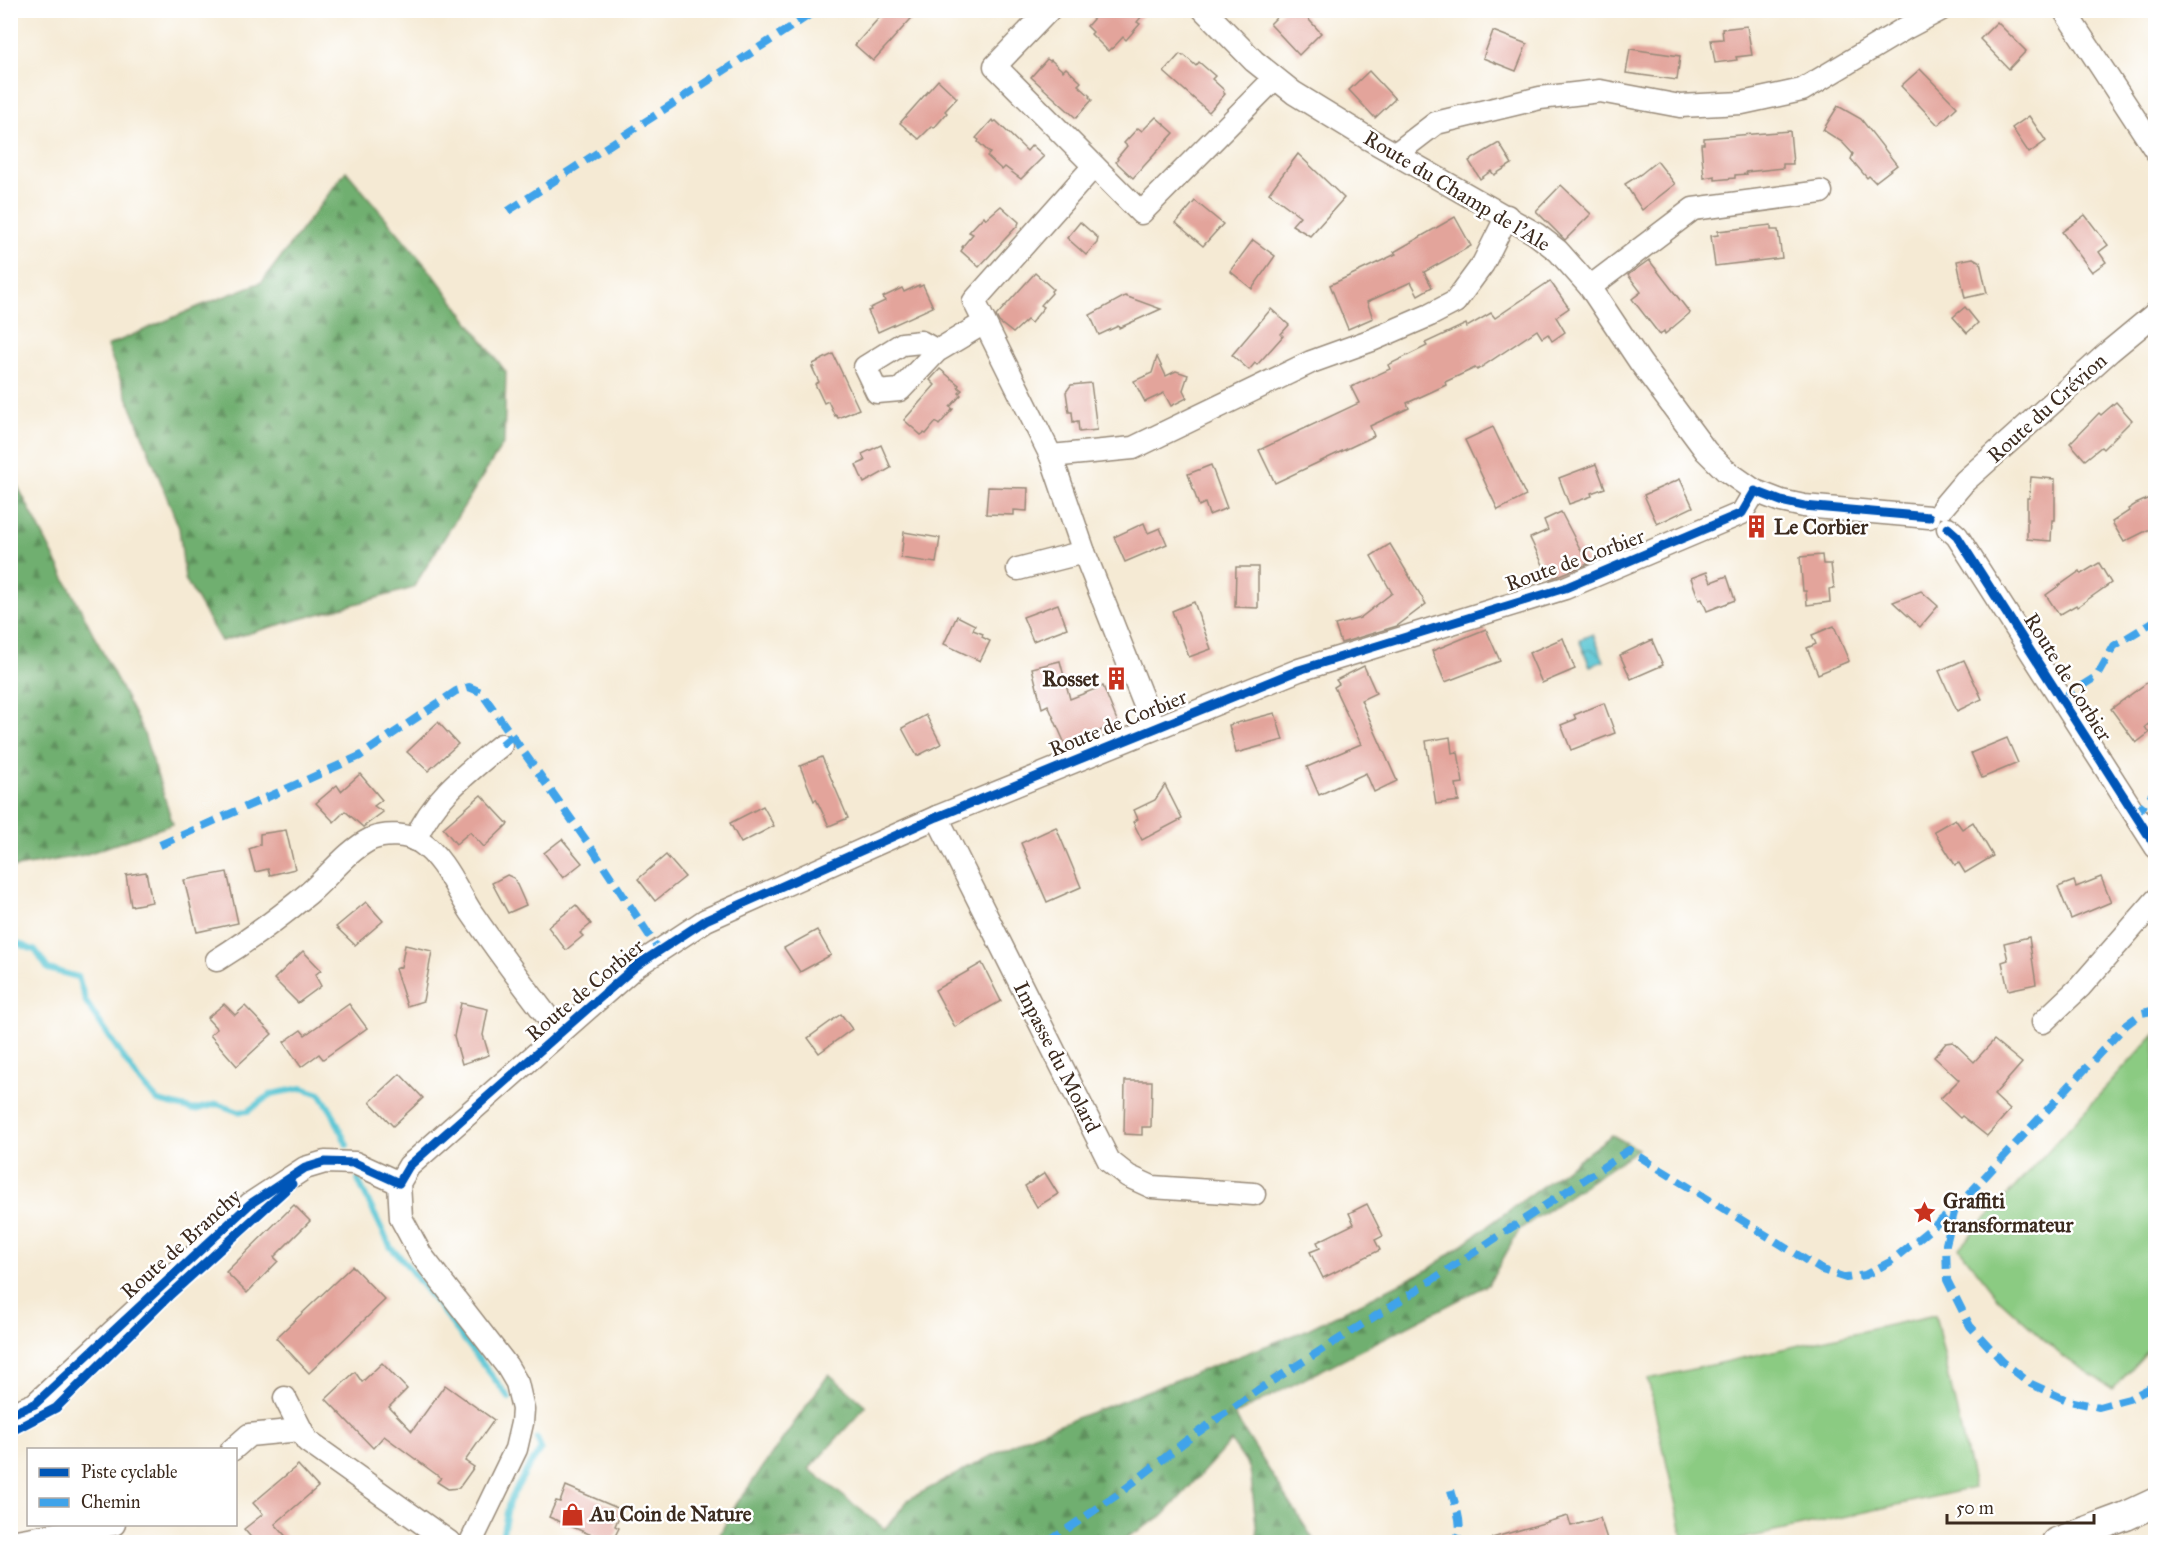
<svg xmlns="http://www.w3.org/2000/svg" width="2166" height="1553" font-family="'IM FELL Great Primer',serif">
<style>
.green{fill:#8bcb82;stroke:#637a50;stroke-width:1.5}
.forest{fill:url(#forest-firs);stroke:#566c47;stroke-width:1.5}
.water{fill:url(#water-waves);stroke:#4b7879;stroke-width:1.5}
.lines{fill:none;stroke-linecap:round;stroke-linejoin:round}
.stream{stroke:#5bc6d4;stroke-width:6}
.building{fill:#e3a49b}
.minor-casing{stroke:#988a79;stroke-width:25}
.major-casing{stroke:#988a79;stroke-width:31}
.minor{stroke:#fff;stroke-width:22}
.major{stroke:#fff;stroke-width:28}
.quiet{stroke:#3fa3ea;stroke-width:8;stroke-dasharray:15 8;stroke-linecap:butt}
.cycleway-casing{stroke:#fff;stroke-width:13}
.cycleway{stroke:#0057b8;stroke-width:9}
.labels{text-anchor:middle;stroke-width:5;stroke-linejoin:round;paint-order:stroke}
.street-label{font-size:21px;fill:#3b2a1e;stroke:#fff}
.poi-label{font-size:21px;font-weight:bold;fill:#3b2a1e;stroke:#fff;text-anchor:start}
</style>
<defs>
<pattern id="forest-firs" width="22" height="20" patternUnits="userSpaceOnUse" patternTransform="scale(1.5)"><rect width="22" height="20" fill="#70af70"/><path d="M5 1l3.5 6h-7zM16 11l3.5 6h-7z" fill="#5d8f5b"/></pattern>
<pattern id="water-waves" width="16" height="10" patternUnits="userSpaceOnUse" patternTransform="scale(1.5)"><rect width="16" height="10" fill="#5bc6d4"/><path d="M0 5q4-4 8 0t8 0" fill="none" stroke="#4ca1ab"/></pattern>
</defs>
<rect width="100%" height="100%" fill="#fff"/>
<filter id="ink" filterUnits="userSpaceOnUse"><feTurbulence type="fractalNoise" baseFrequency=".0167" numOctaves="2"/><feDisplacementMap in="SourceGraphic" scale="12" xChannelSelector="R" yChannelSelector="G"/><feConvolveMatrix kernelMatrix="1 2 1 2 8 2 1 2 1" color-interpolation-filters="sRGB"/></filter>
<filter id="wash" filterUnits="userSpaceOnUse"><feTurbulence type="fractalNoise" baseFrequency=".008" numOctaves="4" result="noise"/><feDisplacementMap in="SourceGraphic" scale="24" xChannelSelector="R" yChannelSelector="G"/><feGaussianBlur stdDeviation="1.35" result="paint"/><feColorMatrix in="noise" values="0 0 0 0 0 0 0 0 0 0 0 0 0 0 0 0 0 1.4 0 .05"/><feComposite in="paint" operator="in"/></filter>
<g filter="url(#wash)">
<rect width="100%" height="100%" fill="#f5ead4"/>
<g class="green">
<polygon points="2155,1034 2155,1343 2113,1389 2062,1356 1997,1297 1959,1248"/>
<polygon points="1935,1315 1974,1488 1729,1542 1684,1542 1648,1379"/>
</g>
<g class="forest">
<polygon points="346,171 436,278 506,372 504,442 413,588 221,641 185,579 179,528 107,346 200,306 262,282"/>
<polygon points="10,471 143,731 173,824 84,855 11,868"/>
<polygon points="1612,1135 1638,1149 1520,1229 1488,1285 1234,1415 1315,1542 1258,1542 1250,1469 1231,1441 1164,1515 1119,1542 716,1542 733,1509 829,1374 866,1406 809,1469 885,1529 909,1499 1029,1436 1302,1332 1429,1269"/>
</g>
<polygon class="water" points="1593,634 1604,661 1590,666 1579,640"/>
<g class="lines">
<g class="stream">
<polyline points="10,940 36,951 48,969 78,977 86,1002 137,1078 158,1101 194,1110 217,1104 239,1112 248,1111 271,1094 302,1088 320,1094 332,1112 347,1145"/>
<polyline points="358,1180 391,1248 402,1259 509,1398"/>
<polyline points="501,1542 509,1502 526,1471 541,1449 537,1438"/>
</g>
</g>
<g id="blocks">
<g class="building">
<polygon points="886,10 919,10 873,61 855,45"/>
<polygon points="1101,10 1147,10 1137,22 1140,24 1126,40 1123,37 1112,49 1111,48 1108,51 1091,34 1093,32 1087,26"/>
<polygon points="1284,10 1300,10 1321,33 1299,55 1270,24"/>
<polygon points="1997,22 2026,51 2009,69 1980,39"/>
<polygon points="1747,26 1752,55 1736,57 1737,60 1715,63 1711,40 1723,39 1722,29"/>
<polygon points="1493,31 1527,44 1516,71 1483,58"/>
<polygon points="1630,49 1680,56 1677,80 1626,73"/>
<polygon points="1180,54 1183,56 1184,55 1196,66 1199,62 1215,76 1212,79 1224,90 1223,92 1225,94 1209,112 1164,72"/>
<polygon points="1047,59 1050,61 1051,60 1063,71 1066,68 1081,82 1078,85 1090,96 1089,97 1092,100 1076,118 1031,77"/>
<polygon points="1920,69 1957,107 1938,125 1901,86"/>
<polygon points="1369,71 1395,99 1375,118 1349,90"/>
<polygon points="938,80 957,98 945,111 947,113 934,128 932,126 919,139 900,123"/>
<polygon points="1838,106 1861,119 1897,165 1875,182 1869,176 1867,178 1851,159 1853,154 1842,142 1823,130"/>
<polygon points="2029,116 2046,141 2029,153 2012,128"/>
<polygon points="1156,117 1174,133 1133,178 1116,162 1118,159 1117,158 1127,146 1124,143 1138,128 1142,131"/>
<polygon points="992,120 994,122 996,121 1027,151 1032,145 1044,156 1021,179 1005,167 1002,170 987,156 990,153 978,142 979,140 976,138"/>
<polygon points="1790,131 1793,164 1783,164 1783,168 1746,172 1747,174 1735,175 1735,178 1715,180 1715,176 1704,178 1701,144 1704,144 1704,138"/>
<polygon points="1499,143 1512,164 1494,175 1491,171 1480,179 1469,161"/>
<polygon points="1298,154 1344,198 1310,236 1292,225 1300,216 1269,193"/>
<polygon points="1657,161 1675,184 1642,210 1625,184 1641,174"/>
<polygon points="1561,185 1591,214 1565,240 1536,211"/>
<polygon points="1195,201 1223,224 1203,246 1176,223"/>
<polygon points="1001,206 1019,222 1018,225 979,267 961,251 963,248 962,247 973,234 969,232 984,216 986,219"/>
<polygon points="2085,215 2108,245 2099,252 2106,262 2092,272 2062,232"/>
<polygon points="1455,217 1471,246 1424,272 1432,287 1418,295 1411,282 1367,302 1373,318 1348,329 1330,285 1396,254 1394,252"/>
<polygon points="1080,222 1098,238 1097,243 1086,255 1067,238"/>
<polygon points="1771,225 1771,230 1778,230 1782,258 1715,266 1711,236 1718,235 1718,231"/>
<polygon points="1253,240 1275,256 1252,289 1230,271"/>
<polygon points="1973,258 1980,262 1987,293 1965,298 1957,261"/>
<polygon points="1649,260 1690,313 1665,334 1664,331 1660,335 1632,299 1641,292 1628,275"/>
<polygon points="1035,273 1053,289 1051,291 1052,293 1041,305 1044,307 1031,323 1027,320 1013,333 999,322 996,316"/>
<polygon points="1550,281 1569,308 1556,317 1565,332 1552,341 1548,334 1542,338 1537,330 1477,370 1475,368 1445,382 1446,385 1407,403 1409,408 1370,426 1374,436 1275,483 1259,450 1359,403 1351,387 1390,369 1388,365 1427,346 1425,343 1466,324 1467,327 1491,313 1495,318"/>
<polygon points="919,285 919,287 923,285 933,307 878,332 868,311 871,310 870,308 885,301 883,297 902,288 904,292"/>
<polygon points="1125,296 1161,309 1119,328 1118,326 1099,335 1090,315"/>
<polygon points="1965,307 1978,323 1967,333 1953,317"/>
<polygon points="1271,309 1289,325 1281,334 1283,336 1257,365 1255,363 1249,370 1232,355"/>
<polygon points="833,354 859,409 838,418 836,415 835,416 828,401 824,403 815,384 819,382 812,367 814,367 813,364"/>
<polygon points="1157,357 1166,376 1176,371 1188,375 1183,390 1187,398 1171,406 1164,393 1145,402 1134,381 1152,373"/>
<polygon points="940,369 959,385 958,387 962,390 959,393 961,395 950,407 953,409 939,425 936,422 926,434 924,433 921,435 904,420 935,385 930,380"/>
<polygon points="1091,383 1097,430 1079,432 1078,421 1073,422 1072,412 1069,412 1066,392 1071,385"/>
<polygon points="2116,402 2132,420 2103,449 2101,447 2085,460 2070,443 2099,413 2101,415"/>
<polygon points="1493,427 1526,496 1498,510 1465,440"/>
<polygon points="881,445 891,468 864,483 856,465 865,461 862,454"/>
<polygon points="1596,464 1605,488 1591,493 1592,496 1569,504 1559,478"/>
<polygon points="1211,465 1227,508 1209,515 1205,503 1199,506 1188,474"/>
<polygon points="2031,477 2055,479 2055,520 2052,520 2051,541 2027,539 2027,498 2029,498"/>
<polygon points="1680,479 1693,507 1657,524 1644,495"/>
<polygon points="988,487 1028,488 1027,511 1014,510 1014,515 986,514"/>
<polygon points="2156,495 2156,526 2124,542 2112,522 2129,511 2128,509 2136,504"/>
<polygon points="1561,512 1588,564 1550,579 1530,538 1548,530 1544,520"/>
<polygon points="1144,523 1148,533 1160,528 1167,544 1125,562 1114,537"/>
<polygon points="904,532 940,538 936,563 901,558"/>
<polygon points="1390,544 1426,604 1397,626 1341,643 1335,625 1360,618 1392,593 1371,556"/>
<polygon points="1822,555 1823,564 1831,564 1834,588 1829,589 1830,602 1807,605 1806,591 1803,591 1800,557"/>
<polygon points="2099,563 2111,583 2077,607 2076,605 2059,615 2046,595 2080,571 2081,574"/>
<polygon points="1236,567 1258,567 1258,608 1235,607"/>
<polygon points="1707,572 1711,582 1727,576 1735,600 1707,611 1702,599 1699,600 1691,578"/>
<polygon points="1921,591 1938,606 1920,627 1893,602"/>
<polygon points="1194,602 1211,649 1189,657 1172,611"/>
<polygon points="1058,604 1067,628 1033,641 1023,617"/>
<polygon points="957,616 975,625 973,630 983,634 982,637 990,641 980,661 944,644"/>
<polygon points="1834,626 1849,661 1818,674 1807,648 1816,644 1812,635"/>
<polygon points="1486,629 1500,661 1445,682 1432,651"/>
<polygon points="1563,638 1575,669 1542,683 1529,653"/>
<polygon points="1652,640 1663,665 1631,679 1620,655"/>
<polygon points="1964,660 1982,699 1957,711 1939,671"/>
<polygon points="1060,661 1070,699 1103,686 1118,723 1066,746 1048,705 1042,708 1032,668"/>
<polygon points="1364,666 1376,693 1361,700 1397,781 1374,792 1366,773 1319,795 1307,767 1361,744 1334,687 1339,684 1336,680"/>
<polygon points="2148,682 2156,692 2156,718 2145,727 2149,733 2136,743 2111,709"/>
<polygon points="1604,703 1615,733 1571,750 1561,725 1576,719 1574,715"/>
<polygon points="1275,713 1283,740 1236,753 1229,725"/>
<polygon points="926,715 941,744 917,756 902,728"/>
<polygon points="438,722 458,744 428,771 407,752"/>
<polygon points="1450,737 1452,753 1458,752 1463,783 1456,784 1459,801 1436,804 1426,741"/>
<polygon points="2007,738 2018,763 1982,778 1971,753"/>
<polygon points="822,757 848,818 829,826 816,799 814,801 800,766"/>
<polygon points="360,774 382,800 374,806 383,812 363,827 345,811 334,822 316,803 337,785 341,791"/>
<polygon points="1165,785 1182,819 1142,840 1133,822 1138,819 1134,810 1155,800"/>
<polygon points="481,795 508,824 484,847 470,832 456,844 443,828"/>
<polygon points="763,806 774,826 741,843 730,823"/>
<polygon points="1955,819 1962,829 1973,822 1993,856 1965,873 1959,863 1955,865 1934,831"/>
<polygon points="1056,827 1081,887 1047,902 1021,843"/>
<polygon points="286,830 295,869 270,875 268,869 255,872 249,849 260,845 260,834"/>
<polygon points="562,839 582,863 563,878 544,853"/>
<polygon points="666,855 685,877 655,901 638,879"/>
<polygon points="146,872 152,902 131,906 126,875"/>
<polygon points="227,872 238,923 197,932 184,880"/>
<polygon points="507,875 514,878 526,905 508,913 492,883"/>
<polygon points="2101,877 2111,902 2071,919 2058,887 2074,881 2076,887"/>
<polygon points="366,902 383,921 355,945 336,927"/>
<polygon points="576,905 591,924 580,933 583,936 566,950 548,927"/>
<polygon points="817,930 831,955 800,972 784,948"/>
<polygon points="2029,937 2036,984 2008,990 2002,962 2008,960 2004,943"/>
<polygon points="405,945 432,951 423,1001 407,1006 395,969 401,967"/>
<polygon points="303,951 321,970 315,975 321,986 298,1003 274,979"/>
<polygon points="982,963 1001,1001 955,1027 935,990"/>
<polygon points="461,1003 488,1009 483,1035 489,1055 462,1064 454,1036"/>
<polygon points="224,1004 235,1015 245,1006 272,1034 237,1066 210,1035 217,1029 207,1018"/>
<polygon points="349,1004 367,1028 323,1059 319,1054 301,1067 284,1042 301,1030 305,1035"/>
<polygon points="841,1014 852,1029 819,1053 808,1038"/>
<polygon points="1994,1040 2022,1063 1994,1095 2010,1110 1987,1136 1962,1116 1960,1118 1940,1099 1959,1080 1934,1057 1946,1043 1953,1042 1974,1062"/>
<polygon points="400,1074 423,1098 393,1126 370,1102"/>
<polygon points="1125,1081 1152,1081 1151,1127 1142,1127 1142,1135 1124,1134"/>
<polygon points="1045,1173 1058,1194 1037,1207 1025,1186"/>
<polygon points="1367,1204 1383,1236 1375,1240 1380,1250 1323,1278 1310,1252 1320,1248 1317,1242 1354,1224 1349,1213"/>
<polygon points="294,1205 310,1221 274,1257 278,1261 247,1293 226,1272"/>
<polygon points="352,1266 385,1300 309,1373 276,1338"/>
<polygon points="382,1363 407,1389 389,1407 412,1431 445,1385 494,1420 465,1461 474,1467 459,1488 448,1489 437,1482 441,1478 384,1436 373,1448 326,1399 355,1372 362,1382"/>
<polygon points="298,1465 318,1487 275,1524 291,1542 255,1542 244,1529 263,1514 253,1503"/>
<polygon points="566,1486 622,1510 615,1526 619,1528 612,1542 608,1542 549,1517 556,1501 560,1502"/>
<polygon points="1568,1516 1571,1526 1600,1518 1608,1542 1493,1542 1492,1538"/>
</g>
</g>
</g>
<g filter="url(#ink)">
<use href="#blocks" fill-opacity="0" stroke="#988a79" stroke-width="1.5"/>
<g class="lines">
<defs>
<g id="minor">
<polyline points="1049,10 995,66 1141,213 1274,79"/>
<polyline points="1204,10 1254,61 1294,93 1369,139 1536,234 1558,251 1590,287 1640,362 1706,451 1725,470 1755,491 1781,501 1804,506 1929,517"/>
<polyline points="2064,10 2156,151"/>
<polyline points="1397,153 1436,123 1540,98 1600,91 1680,106 1742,103 1802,90 1904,29 1940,10"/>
<polyline points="1590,287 1693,209 1821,192"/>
<polyline points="937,351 921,342 902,344 865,367 877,392 900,390 937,351 984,323"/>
<polyline points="1051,456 1133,448 1311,362 1372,340 1430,315 1455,302 1483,264 1507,216"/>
<polyline points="1943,507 1965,481 2110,351 2156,313"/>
<polyline points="1948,528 1957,536 2156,847"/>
<polyline points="1084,552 1051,456 974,301 1094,166"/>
<polyline points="1018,569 1084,552 1154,728"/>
<polyline points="937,817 1109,1161 1128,1176 1152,1187 1254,1194"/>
<path d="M415,840c18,-42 52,-67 86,-95"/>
<path d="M217,960c32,-20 63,-43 92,-67 20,-17 38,-42 62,-54 15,-6 36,-5 49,3 24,16 36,47 51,70 28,41 58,81 89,121"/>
<polyline points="2043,1022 2080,987 2156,900"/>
<polyline points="285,1398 307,1441 449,1542"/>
<polyline points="10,1414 35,1404 250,1204 305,1168 325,1162 355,1163 399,1183"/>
<polyline points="232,1450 249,1435 300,1430"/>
<polyline points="10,1542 114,1524"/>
<polyline points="471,1542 516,1449 522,1423 523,1409 517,1383 507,1366 421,1255 401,1218 399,1183 409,1166 636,966 706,920 937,817 1299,670 1565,588 1742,513 1755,491"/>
</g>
<polyline id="major" points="2056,1542 2126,1516 2156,1502"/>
</defs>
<use href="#minor" class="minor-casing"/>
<use href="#major" class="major-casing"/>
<use href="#minor" class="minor"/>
<use href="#major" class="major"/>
<g class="quiet">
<polyline points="508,211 817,10"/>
<polyline points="2061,699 2097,676 2114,646 2156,620"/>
<polyline points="501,745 512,736"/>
<polyline points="2135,815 2156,790"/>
<polyline points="160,845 360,756 456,691 469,687 481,692 593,850 659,950"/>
<polyline points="1955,1209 1946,1244 1947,1280 1970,1326 2003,1362 2031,1384 2069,1401 2099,1407 2129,1399 2156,1385"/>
<path d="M1451,1490c4,16 16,40 2,52"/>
<polyline points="1048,1542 1120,1493 1187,1440 1258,1390 1417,1290 1629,1150 1822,1270 1846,1278 1865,1275 1890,1262 1955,1209 2126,1025 2142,1013 2156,1010"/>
</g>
<defs>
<g id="cycleway">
<polyline points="1948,528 1957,536 2156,847"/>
<polyline points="10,1414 35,1404 250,1204 305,1168 325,1162 355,1163 399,1183 409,1166 636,966 706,920 937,817 1299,670 1565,588 1742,513 1755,491 1781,501 1804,506 1929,517"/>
<polyline points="10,1432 56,1408 169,1296 292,1184"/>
</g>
</defs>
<use href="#cycleway" class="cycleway-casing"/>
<use href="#cycleway" class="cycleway"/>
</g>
</g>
<defs>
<symbol id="building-bare" viewBox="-9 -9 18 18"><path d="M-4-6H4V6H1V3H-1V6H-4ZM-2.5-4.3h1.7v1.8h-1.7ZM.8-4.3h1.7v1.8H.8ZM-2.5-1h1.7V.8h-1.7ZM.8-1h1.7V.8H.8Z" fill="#c8321e" stroke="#fff" stroke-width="2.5" paint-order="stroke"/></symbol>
<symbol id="sight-bare" viewBox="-9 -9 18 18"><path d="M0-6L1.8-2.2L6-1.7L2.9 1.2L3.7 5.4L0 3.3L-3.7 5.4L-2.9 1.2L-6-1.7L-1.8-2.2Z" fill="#c8321e" stroke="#fff" stroke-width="2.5" paint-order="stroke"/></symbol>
<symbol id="shop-bare" viewBox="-9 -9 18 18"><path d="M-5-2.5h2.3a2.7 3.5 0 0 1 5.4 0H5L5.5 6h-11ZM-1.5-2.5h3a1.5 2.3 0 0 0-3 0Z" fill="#c8321e" stroke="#fff" stroke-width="2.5" paint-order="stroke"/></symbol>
</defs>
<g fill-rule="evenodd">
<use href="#building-bare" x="1740" y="510" width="33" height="33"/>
<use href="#building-bare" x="1100" y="662" width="33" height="33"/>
<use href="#sight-bare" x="1908" y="1196" width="33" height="33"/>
<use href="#shop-bare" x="556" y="1498" width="33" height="33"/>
</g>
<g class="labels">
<g class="street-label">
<text transform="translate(1457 191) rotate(31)" y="7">Route du Champ de l'Ale</text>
<text transform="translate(2047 408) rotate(-42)" y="7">Route du Crévion</text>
<text transform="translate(1575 560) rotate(-20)" y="7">Route de Corbier</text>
<text transform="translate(2068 677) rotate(58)" y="7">Route de Corbier</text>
<text transform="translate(1118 723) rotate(-22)" y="7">Route de Corbier</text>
<text transform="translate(585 990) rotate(-40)" y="7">Route de Corbier</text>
<text transform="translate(1057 1057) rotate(63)" y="7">Impasse du Molard</text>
<text transform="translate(181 1244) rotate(-42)" y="7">Route de Branchy</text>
</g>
<g class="poi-label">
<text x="1774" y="534">Le Corbier</text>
<text x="1099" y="686" text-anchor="end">Rosset</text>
<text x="1943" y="1208">Graffiti<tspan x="1943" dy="24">transformateur</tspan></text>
<text x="590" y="1521">Au Coin de Nature</text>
</g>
</g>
<rect width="2166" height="1553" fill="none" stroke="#fff" stroke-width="36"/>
<rect x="27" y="1448" width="210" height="78" fill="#ffffff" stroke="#b1aaa5" stroke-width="1.5"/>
<rect x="39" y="1468" width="30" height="9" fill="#0057b8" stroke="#b1aaa5" stroke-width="1.5"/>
<text x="81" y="1478" font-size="18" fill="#3b2a1e">Piste cyclable</text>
<rect x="39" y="1498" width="30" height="9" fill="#3fa3ea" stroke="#b1aaa5" stroke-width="1.5"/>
<text x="81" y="1508" font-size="18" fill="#3b2a1e">Chemin</text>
<path d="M1947 1514v9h147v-9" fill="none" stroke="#3b2a1e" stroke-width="3"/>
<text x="1956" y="1514" font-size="18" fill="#3b2a1e" stroke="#ffffff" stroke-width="4.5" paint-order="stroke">50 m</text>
</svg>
